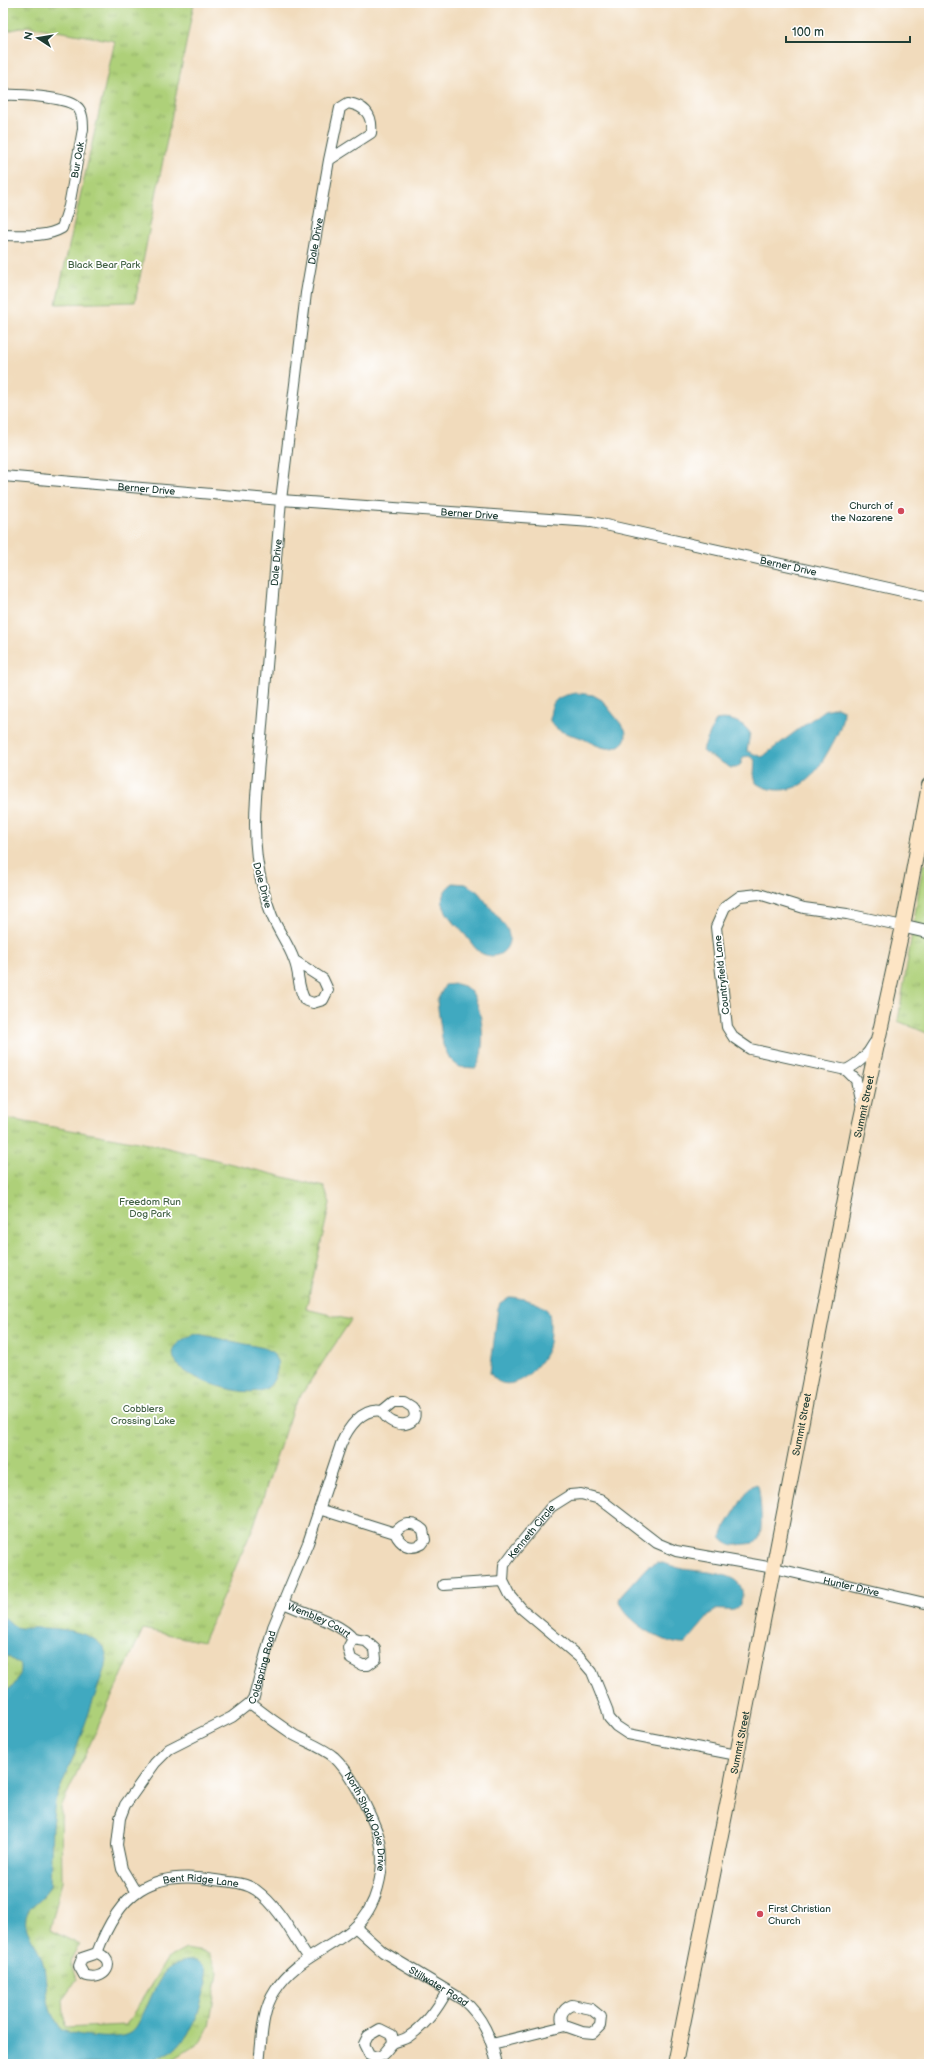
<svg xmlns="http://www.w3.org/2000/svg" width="932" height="2067" font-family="'Balsamiq Sans',sans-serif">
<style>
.grass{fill:url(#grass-tufts);stroke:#668656}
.water{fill:#40a9c0;stroke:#30737a}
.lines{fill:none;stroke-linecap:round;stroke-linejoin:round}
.minor-casing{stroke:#3e5548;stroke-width:12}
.tertiary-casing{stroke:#3e5548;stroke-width:15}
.secondary-casing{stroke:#3e5548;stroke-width:16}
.minor{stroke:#fff;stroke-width:10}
.tertiary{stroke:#fff;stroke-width:13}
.secondary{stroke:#fde5c5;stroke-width:14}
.poi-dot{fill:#d1495b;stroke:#fff;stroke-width:1.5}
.labels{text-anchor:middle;stroke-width:3.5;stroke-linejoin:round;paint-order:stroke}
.street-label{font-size:10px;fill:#1f3d34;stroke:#fff}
.park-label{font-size:10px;fill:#436245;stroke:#fff}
.poi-label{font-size:10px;fill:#1f3d34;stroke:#fff;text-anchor:end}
</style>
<defs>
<pattern id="grass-tufts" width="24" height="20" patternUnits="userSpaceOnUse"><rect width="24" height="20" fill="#aed079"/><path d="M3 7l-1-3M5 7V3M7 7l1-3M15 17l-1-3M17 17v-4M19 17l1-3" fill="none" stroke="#8daa64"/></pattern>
</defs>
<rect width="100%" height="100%" fill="#fff"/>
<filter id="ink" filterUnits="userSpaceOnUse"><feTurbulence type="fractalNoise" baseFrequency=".025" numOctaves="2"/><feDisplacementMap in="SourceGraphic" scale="8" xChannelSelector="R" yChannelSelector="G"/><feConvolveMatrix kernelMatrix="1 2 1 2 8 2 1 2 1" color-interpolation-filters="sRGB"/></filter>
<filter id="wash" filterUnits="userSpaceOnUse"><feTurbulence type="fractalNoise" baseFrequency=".012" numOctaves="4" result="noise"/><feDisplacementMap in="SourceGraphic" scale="16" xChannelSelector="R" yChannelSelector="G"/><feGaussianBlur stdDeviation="0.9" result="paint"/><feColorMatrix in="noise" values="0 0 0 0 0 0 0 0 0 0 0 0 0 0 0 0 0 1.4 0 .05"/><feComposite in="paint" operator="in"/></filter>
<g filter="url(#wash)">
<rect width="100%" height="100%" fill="#f1dbbc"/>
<g class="grass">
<polygon points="3,3 194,3 135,302 56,304 115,41 28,26 3,32"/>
<polygon points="923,864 929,865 929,1034 898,1021"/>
<path d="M3,1118l157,28 164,41 6,16 -24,106 45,11 -58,87 -39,118 -51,117 -60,-13 -82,178 1,74 -12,49 30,15c-11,14 -11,18 -3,34l-14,20 2,29 61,-3 41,-66 19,-10 23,4 9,19 -9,55 -7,14 -36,23h-163z"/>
</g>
<g class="water">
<path d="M577,693l16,2 9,5 23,29c2,7 1,12 -5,16 -14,9 -28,-3 -41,-8 -7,-2 -17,-4 -23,-9 -2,-1 -4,-5 -6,-7 0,-21 7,-25 27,-28z"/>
<path d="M837,707l6,3c0,16 -7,27 -14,40 -12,21 -23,40 -50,40 -8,0 -16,-2 -23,-7l-2,-8 1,-15 -6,-4 -6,1 -2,7 -5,4h-5l-29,-17 14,-31c12,-3 28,2 34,13l-3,18 15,6 62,-47z"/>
<path d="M453,883l13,1 12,8 28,35c10,17 -5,35 -23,27 -6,-2 -13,-13 -17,-18 -13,-16 -38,-35 -13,-53z"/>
<path d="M456,984c3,1 9,2 11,4 17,13 20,64 9,80l-17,-1 -9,-8 -7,-14 -6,-44 8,-16z"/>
<path d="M509,1297c10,0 31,5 38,13 3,4 3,10 3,15 0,9 0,19 -4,27 -9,20 -40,47 -56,21l8,-65 2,-5z"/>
<path d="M198,1334l66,14 9,5 5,10c-1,9 -4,22 -13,26 -19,10 -76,-9 -88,-25 -12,-16 7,-28 21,-30z"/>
<path d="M756,1484l2,2 1,4c1,9 6,47 -3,52 -4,2 -14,2 -19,3 -6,1 -12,-2 -16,-8l3,-8 25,-41z"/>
<path d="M657,1562c9,1 17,5 26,7 17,3 64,2 59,28 -4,20 -13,11 -28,13l-29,34c-19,2 -61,-24 -66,-43l1,-4 27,-30z"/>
<path d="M3,1617c7,3 9,10 17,11 6,1 13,-1 19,0 22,0 69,4 68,33l-32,92 -20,48 -3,25 -2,60c-6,14 -21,18 -24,31 -3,14 9,24 14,37 7,16 5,34 9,51 2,9 7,17 12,25 15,5 55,12 69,3 6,-4 9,-11 12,-17 14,-26 20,-59 55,-55l8,8 2,14 -10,33 -9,18 -12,14 -28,16h-145v-373c12,-1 18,-16 17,-26l-17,-12z"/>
</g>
</g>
<g filter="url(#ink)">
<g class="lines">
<defs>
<g id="minor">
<path d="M3,95c14,-1 63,2 73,11 7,5 7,16 7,23l-14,77 -7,22c-17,10 -39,7 -59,7"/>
<path id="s1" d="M3,476l278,24 311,22 337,75"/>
<path id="s2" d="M295,961l28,18 5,11 -5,10 -10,3 -8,-3c-8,-13 -5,-26 -11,-40 -5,-15 -16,-29 -22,-44 -16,-41 -19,-76 -16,-119l25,-297 25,-207 23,-133 11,-52 8,-5c17,3 25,12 23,30l-42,27"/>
<polyline points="846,1070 750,1049 734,1038 727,1027 716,927 725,907 740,896 759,894 804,908 847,914 903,926"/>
<path d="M861,1104l-5,-24 -10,-10c13,-7 21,-14 28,-27"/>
<path d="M393,1402h11l8,5c12,19 -20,25 -30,4z"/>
<path d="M319,1509l76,24c5,11 15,18 27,11l3,-4 -2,-10c-9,-9 -21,-8 -28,3"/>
<polyline points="443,1585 503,1581"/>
<path id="s3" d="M283,1603c18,8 60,21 70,36"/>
<polygon points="353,1639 366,1641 375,1649 376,1659 368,1665 362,1665 351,1659 348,1648"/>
<path id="s4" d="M250,1703c14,11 29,22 44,32 13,7 29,13 40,22 11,10 19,24 26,37 7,15 16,31 20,47 6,28 -3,67 -26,87 -27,23 -59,31 -79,63 -14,21 -13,49 -16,73"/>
<path id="s5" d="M737,1755l-109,-21 -12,-8 -7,-8 -2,-9 -15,-37 -12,-14 -58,-49 -12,-14 -7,-14 1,-16 12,-16 35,-42 19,-12 11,-1 19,5 57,44 19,8 98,17 155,36"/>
<path id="s6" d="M135,1891l-13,-22 -5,-24 3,-27 5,-13 30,-42 14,-14 63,-32 18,-14 4,-6 19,-70 35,-84 33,-99c7,-16 21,-37 41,-33"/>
<path id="s7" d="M355,1927l28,25 80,48c20,17 28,38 34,64"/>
<path id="s8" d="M97,1953c22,-60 53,-84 118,-73 13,2 29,2 41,10 23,17 36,44 51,67"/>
<path d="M97,1953c21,7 9,30 -13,22l-5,-9 3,-8z"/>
<path d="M393,2043l-1,-8 -12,-6 -12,7 -4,8 5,10c14,8 16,-4 24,-11 3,-2 11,-3 15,-6 18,-12 29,-27 39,-46"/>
<path d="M492,2044l73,-18 17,6 11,1 7,-7 1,-9 -10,-8 -19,-4c-10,4 -14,13 -7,21"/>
</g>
<polyline id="tertiary" points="903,926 929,932"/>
<g id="secondary">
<path id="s9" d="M675,2064l62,-309 121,-623 45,-206 26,-141"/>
</g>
</defs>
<use href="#minor" class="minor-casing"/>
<use href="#tertiary" class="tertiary-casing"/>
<use href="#secondary" class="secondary-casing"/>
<use href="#minor" class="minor"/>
<use href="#tertiary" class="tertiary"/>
<use href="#secondary" class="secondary"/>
</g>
</g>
<g class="poi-dot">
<circle cx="901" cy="511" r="4"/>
<circle cx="760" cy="1914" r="4"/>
</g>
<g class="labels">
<g class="street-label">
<text transform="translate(77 160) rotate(-80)" y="4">Bur Oak</text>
<text dy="4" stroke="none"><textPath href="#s2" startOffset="847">Dale Drive</textPath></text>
<text dy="4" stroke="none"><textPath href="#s1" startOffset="144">Berner Drive</textPath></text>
<text dy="4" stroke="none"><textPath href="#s1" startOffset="468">Berner Drive</textPath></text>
<text dy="4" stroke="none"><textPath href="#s2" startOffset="523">Dale Drive</textPath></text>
<text dy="4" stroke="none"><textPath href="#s1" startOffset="792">Berner Drive</textPath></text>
<text transform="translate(263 885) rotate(75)" y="4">Dale Drive</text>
<text transform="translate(721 975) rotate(-96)" y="4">Countryfield Lane</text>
<text dy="4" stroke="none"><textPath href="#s9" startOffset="976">Summit Street</textPath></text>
<text dy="4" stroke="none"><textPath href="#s9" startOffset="652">Summit Street</textPath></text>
<text dy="4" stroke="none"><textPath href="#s5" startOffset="373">Kenneth Circle</textPath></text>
<text dy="4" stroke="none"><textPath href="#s5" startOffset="729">Hunter Drive</textPath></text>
<text dy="4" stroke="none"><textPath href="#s3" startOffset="40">Wembley Court</textPath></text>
<text dy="4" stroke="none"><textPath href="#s6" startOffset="294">Coldspring Road</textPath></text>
<text dy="4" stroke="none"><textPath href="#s9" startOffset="328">Summit Street</textPath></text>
<text dy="4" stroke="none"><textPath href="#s4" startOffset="174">North Shady Oaks Drive</textPath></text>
<text dy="4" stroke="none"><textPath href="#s8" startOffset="141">Bent Ridge Lane</textPath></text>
<text dy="4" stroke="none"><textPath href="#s7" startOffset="103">Stillwater Road</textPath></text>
</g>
<g class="park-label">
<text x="104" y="268">Black Bear Park</text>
<text x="150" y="1205">Freedom Run<tspan x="150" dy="12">Dog Park</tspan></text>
<text x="143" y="1412">Cobblers<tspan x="143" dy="12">Crossing Lake</tspan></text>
</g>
<g class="poi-label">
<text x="893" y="509">Church of<tspan x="893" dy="12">the Nazarene</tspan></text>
<text x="768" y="1912" text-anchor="start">First Christian<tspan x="768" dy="12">Church</tspan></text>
</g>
</g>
<rect width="932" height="2067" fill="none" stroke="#fff" stroke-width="16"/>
<g transform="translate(38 38) rotate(282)" stroke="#ffffff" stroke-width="3" paint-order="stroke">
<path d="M0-3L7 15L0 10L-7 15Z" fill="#1f3d34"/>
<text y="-6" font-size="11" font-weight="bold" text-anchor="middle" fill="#1f3d34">N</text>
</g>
<path d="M786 36v6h124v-6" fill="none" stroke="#1f3d34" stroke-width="2"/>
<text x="792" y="36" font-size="12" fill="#1f3d34" stroke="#ffffff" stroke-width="3" paint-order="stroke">100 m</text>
</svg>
